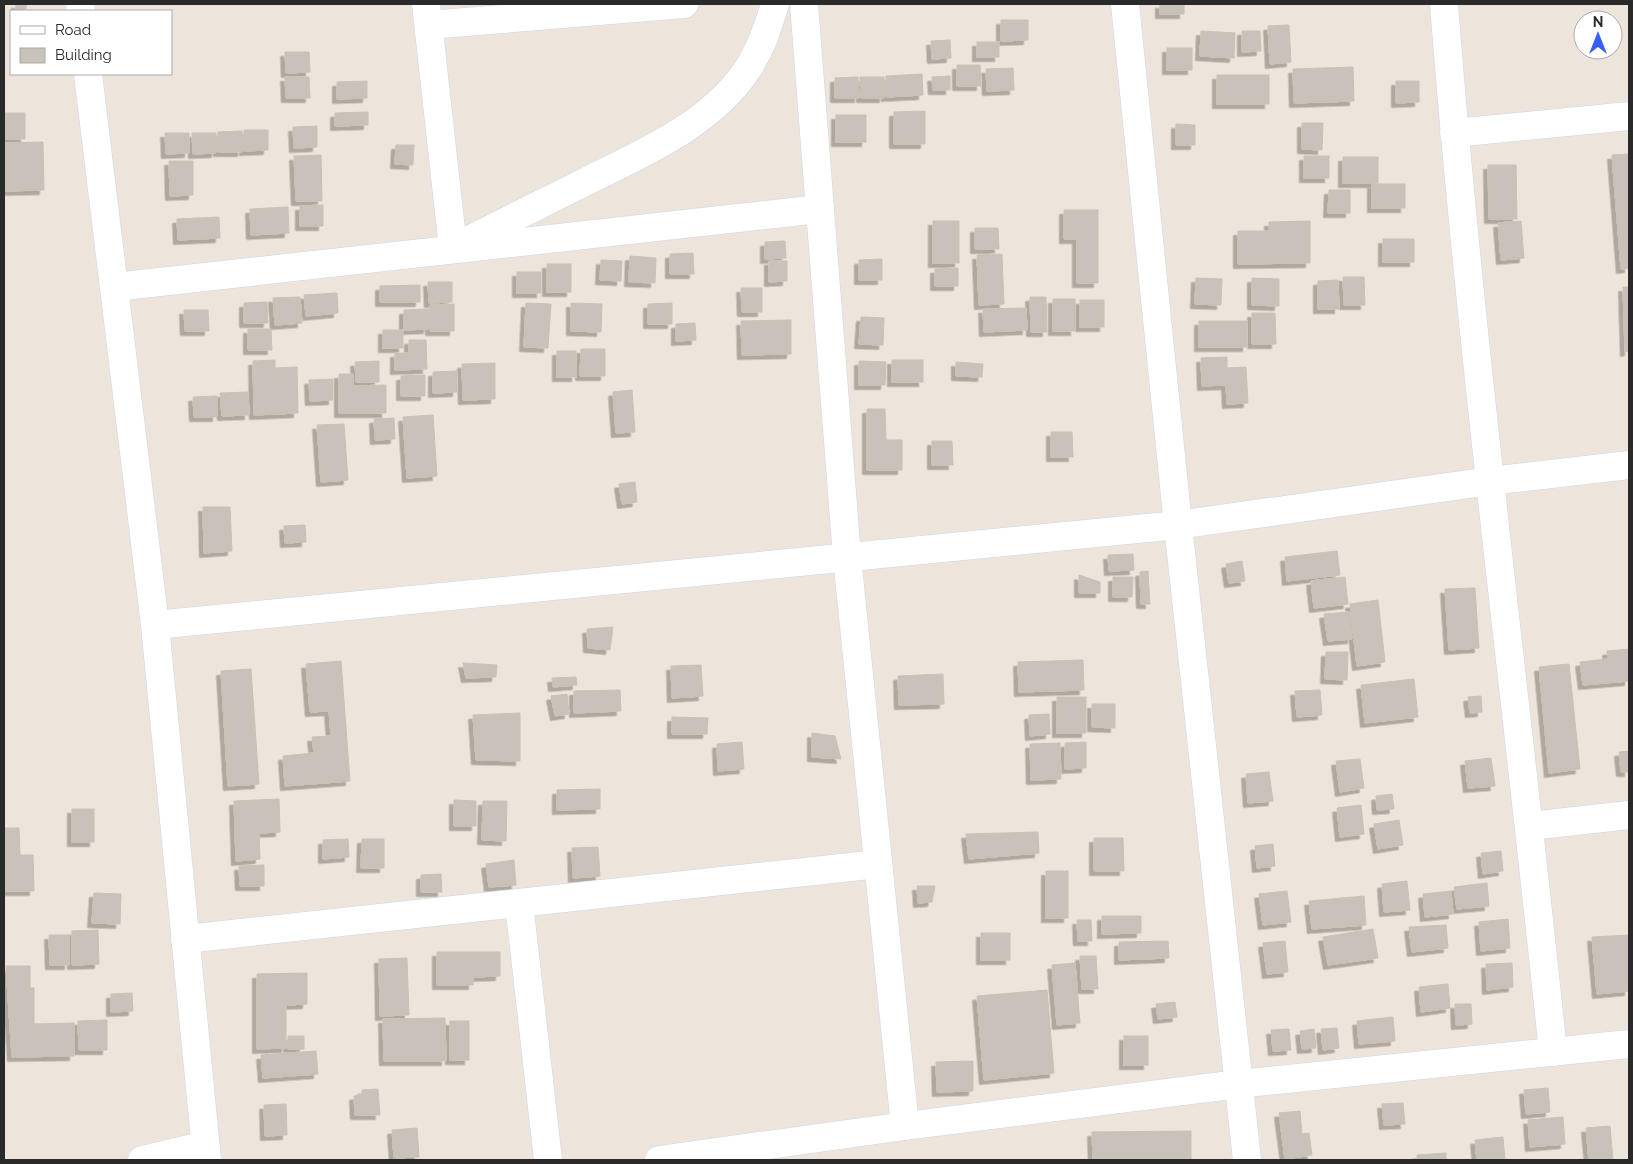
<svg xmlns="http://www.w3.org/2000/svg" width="1633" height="1164" font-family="Raleway,sans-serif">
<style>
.building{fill:#c8c2bb;stroke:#c9c1b5;filter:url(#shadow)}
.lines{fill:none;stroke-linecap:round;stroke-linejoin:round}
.street-casing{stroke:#d0d4e4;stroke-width:29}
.street{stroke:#fff;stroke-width:28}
</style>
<defs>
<filter id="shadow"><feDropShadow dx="-4.5" dy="4.5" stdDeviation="0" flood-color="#0004"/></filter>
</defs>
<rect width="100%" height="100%" fill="#ede5db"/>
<g class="building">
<rect x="16" y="4" width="10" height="7"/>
<rect x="1160" y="4" width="24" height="10"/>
<polygon points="1001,20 1028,20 1028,40 1001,41"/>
<polygon points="1289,25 1291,62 1270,64 1268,26"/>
<polygon points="1201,31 1235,33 1234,58 1200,56"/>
<polygon points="1242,31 1260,31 1261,51 1242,52"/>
<polygon points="950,40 951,58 932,59 931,41"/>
<rect x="977" y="42" width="22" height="15"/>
<rect x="1167" y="48" width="25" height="22"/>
<polygon points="285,52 309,52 310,72 286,73"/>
<polygon points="957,65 980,65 981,86 957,86"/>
<polygon points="1353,67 1354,101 1294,103 1293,69"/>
<polygon points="1013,68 1014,90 987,91 986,69"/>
<polygon points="922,74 923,95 886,97 886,76"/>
<rect x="1217" y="75" width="52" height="29"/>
<polygon points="950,76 950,90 933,90 932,77"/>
<polygon points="285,77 309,77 310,98 286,98"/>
<polygon points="858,77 859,98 835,98 835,78"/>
<polygon points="860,77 884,77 884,98 861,98"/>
<polygon points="367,81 367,98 337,99 337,82"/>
<polygon points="1396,81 1419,81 1419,102 1396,103"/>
<polygon points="925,111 925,144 894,144 894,112"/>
<polygon points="368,112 368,125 335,126 335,113"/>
<rect x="4" y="113" width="21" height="26"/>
<rect x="836" y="115" width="30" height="27"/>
<polygon points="1302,123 1323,123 1322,150 1302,149"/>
<polygon points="1176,124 1195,125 1195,145 1176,145"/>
<polygon points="317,126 317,147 294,148 293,127"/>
<polygon points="244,130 268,130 268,150 244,151"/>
<polygon points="242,131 242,152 218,152 218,132"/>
<polygon points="165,133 189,133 189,153 166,154"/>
<polygon points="192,133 216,133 216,153 193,154"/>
<polygon points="43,142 44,190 4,191 4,143"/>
<polygon points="396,145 414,145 413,165 395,164"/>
<polygon points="1629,154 1629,268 1621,269 1612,155"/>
<polygon points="321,155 322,201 296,201 294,156"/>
<rect x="1304" y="156" width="25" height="22"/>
<rect x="1343" y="157" width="35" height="26"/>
<polygon points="169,161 193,161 193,195 170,196"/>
<polygon points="1488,165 1516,165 1517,219 1489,219"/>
<rect x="1372" y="184" width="33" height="24"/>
<polygon points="1329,190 1350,190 1350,213 1328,213"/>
<polygon points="323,205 323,226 300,226 300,206"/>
<polygon points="288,207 289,233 251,235 250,209"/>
<polygon points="1064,210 1098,210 1098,283 1077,283 1077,239 1064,239"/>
<polygon points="219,217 220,238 178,240 177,219"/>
<rect x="933" y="221" width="26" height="42"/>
<polygon points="1310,221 1310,263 1238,264 1238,231 1269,231 1269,222"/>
<polygon points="1521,221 1524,258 1501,260 1498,223"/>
<polygon points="975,228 998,228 999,249 975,249"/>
<rect x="1383" y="239" width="31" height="23"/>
<polygon points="785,241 786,258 765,259 765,242"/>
<polygon points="693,253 694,274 670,274 670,254"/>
<polygon points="1002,254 1004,304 979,305 977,255"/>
<polygon points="630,256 656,258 655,283 629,282"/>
<polygon points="882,259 882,280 859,280 859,260"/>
<polygon points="601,260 622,261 621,281 600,280"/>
<polygon points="769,261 787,261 787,281 769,282"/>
<rect x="547" y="264" width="24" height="28"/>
<polygon points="958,268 958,286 935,286 935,269"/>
<rect x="517" y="272" width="24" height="21"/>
<polygon points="1343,277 1364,277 1365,305 1344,305"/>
<polygon points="1196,278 1222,279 1221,305 1195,304"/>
<polygon points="1252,278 1279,279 1279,306 1252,305"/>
<polygon points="1338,280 1339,309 1318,309 1318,281"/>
<polygon points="428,282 452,282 452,302 429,303"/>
<polygon points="420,285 420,302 380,302 380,286"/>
<polygon points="1623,287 1629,287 1629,351 1625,352"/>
<polygon points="741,288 762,288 762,312 742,312"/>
<polygon points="337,293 338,313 306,316 304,295"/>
<polygon points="300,297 302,323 275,325 273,298"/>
<polygon points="1030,297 1046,297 1047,332 1031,332"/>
<rect x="1053" y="299" width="22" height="32"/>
<rect x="1080" y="300" width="24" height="27"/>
<polygon points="267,302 268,323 244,323 244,303"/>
<polygon points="526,303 551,304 548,348 524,347"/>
<polygon points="571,303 602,304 601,332 571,331"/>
<polygon points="672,303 672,324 648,324 648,304"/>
<polygon points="454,304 454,331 430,331 430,305"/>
<polygon points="1026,308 1027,330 984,332 983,309"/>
<polygon points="428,309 428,329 404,330 404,310"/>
<polygon points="184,310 208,310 209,331 185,331"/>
<polygon points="1252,313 1275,313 1276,344 1252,344"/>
<polygon points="861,317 884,318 883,345 859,344"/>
<polygon points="791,320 791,354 742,355 741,321"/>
<rect x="1199" y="321" width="48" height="26"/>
<polygon points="695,323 696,340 676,341 676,324"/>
<polygon points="248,329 271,329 272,350 248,350"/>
<rect x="383" y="330" width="20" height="18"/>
<polygon points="409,340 426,340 427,369 395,370 395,353 409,353"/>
<polygon points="581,349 605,349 605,376 580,376"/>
<rect x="557" y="351" width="19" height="26"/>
<polygon points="1227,357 1227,368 1246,367 1248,403 1227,404 1226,385 1202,386 1201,358"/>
<polygon points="275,360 275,368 297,367 298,413 254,415 253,361"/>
<rect x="892" y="360" width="31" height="22"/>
<polygon points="379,361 379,382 356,382 355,362"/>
<polygon points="859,361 886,362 885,385 859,385"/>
<polygon points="956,362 983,364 982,377 956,376"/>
<polygon points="495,363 495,399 463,400 462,364"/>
<polygon points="457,371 457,392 433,393 433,372"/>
<polygon points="339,374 353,374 353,386 386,385 386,413 339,413"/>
<polygon points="425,375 425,396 401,396 401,376"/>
<polygon points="333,379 333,400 310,401 309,380"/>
<polygon points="632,390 635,432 616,433 613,392"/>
<polygon points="248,392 249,415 222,416 220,393"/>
<polygon points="217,396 217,417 194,417 193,397"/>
<polygon points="867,409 885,409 886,440 902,440 902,470 867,470"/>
<polygon points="433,415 437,476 407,478 403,417"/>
<polygon points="394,418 395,439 375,440 374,419"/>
<polygon points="344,424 348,480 321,482 317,425"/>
<polygon points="1051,432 1072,432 1073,457 1051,457"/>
<polygon points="932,441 952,441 953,465 932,465"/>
<polygon points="635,482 637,502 622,504 619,484"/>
<polygon points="203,507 230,507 232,551 204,553"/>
<polygon points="305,525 306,542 285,543 284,526"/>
<polygon points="1337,551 1340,575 1287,581 1285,557"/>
<polygon points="1133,554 1134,570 1109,571 1108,555"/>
<polygon points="1242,561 1245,581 1229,583 1226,564"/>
<polygon points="1148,571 1150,604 1141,604 1140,572"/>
<polygon points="1079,575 1100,582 1100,593 1079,593"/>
<polygon points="1113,577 1133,577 1132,597 1113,597"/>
<polygon points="1345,577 1348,604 1314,608 1311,581"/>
<polygon points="1475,588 1479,648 1449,650 1445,589"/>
<polygon points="1378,600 1385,662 1357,666 1350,604"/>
<polygon points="1349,612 1352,639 1328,641 1324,614"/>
<polygon points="613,627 610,650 588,648 587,629"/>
<polygon points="1629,649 1629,681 1583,685 1580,662 1608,659 1607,651"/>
<polygon points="1326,652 1348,652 1347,680 1325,679"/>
<polygon points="1083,660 1084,690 1019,692 1018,662"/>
<polygon points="341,661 350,781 285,786 283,756 314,753 312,737 331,736 329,711 310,712 306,664"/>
<polygon points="463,663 497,665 496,677 466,678"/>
<polygon points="1569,664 1580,769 1549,773 1539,667"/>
<polygon points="701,665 703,696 672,698 671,666"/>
<polygon points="251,669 259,784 228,786 221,671"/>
<polygon points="943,674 944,704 899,705 898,676"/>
<polygon points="576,677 577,685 553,687 552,678"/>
<polygon points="1414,679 1418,717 1365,723 1361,685"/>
<polygon points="620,690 621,711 574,713 574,691"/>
<polygon points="1320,690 1322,715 1297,717 1295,691"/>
<polygon points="567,694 569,714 555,716 551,696"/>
<polygon points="1481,696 1482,712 1470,713 1468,697"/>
<rect x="1057" y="697" width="29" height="36"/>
<polygon points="1092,704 1115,704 1115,728 1092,727"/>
<polygon points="520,713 520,761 476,760 473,715"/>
<polygon points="1049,714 1050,734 1030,736 1029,715"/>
<polygon points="672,717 708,718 707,734 672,734"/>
<polygon points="812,733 835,736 841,759 812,757"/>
<polygon points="742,742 744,769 718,771 717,744"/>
<polygon points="1086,742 1086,768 1065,769 1065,743"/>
<polygon points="1060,743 1061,779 1031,780 1030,744"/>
<polygon points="1629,751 1629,772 1621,772 1619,752"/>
<polygon points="1491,758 1495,786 1468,788 1465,761"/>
<polygon points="1360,759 1364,788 1340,792 1336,761"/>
<polygon points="1269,772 1273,801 1248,803 1246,774"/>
<polygon points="600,789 600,809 557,810 557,790"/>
<polygon points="1392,794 1394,809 1377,810 1376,796"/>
<polygon points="279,799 280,832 259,833 260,859 236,861 234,801"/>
<polygon points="454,800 476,801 476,826 454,826"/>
<polygon points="483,801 507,801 506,841 482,840"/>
<polygon points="1361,805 1364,834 1340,837 1337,808"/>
<rect x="72" y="809" width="22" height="33"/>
<polygon points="1399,820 1403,845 1378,849 1374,824"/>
<polygon points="4,828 19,828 20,855 33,855 34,891 4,891"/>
<polygon points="1038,832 1039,853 969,859 966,834"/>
<polygon points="1094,838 1123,838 1124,871 1094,871"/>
<polygon points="348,839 349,857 323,859 323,840"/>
<polygon points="362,839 384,839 384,868 361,868"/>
<polygon points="1273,844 1275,866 1257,868 1255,846"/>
<polygon points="598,847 600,876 573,878 572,848"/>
<polygon points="1501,851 1503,871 1483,874 1481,853"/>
<polygon points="514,860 516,885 489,887 486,864"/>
<polygon points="264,865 264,886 240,886 239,866"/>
<rect x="1046" y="871" width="22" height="47"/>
<polygon points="441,874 442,892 421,892 421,875"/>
<polygon points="1407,881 1410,910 1384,912 1382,884"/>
<polygon points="1487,883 1489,906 1457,909 1454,887"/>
<polygon points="917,886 935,886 932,902 918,903"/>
<polygon points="1287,891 1291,922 1263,925 1259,894"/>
<polygon points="1451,891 1453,914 1425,917 1423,894"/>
<polygon points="94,893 121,894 120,924 92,923"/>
<polygon points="1364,896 1366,925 1312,929 1309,901"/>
<polygon points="1102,916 1141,916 1141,933 1102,934"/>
<polygon points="1508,919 1510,948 1481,951 1479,922"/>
<polygon points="1077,920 1091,920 1092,941 1078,941"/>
<polygon points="1446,925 1448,948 1412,952 1409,927"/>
<polygon points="1373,929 1378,958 1328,965 1323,937"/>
<polygon points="98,930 99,964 72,965 72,931"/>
<rect x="981" y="933" width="29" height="27"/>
<polygon points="49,935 69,935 69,965 50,965"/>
<polygon points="1629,935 1629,991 1597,994 1592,937"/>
<polygon points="1168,941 1169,958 1119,960 1119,942"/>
<polygon points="1285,941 1288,972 1267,974 1263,943"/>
<polygon points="437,952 500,952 500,976 473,977 473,985 437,985"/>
<polygon points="1080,956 1096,956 1098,989 1082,989"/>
<polygon points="407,958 409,1015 380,1016 379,959"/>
<polygon points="1075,963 1080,1023 1057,1025 1052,965"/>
<polygon points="1512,963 1513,987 1487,990 1486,964"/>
<polygon points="6,966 30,966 30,988 34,988 34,1024 74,1023 74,1056 12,1057"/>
<polygon points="307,973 307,1004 286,1005 286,1048 257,1049 257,974"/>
<polygon points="1448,984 1450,1008 1421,1012 1419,987"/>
<polygon points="1047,990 1054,1073 984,1080 977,996"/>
<polygon points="132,993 133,1011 111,1012 111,994"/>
<polygon points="1175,1002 1177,1017 1158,1019 1156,1004"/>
<polygon points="1455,1004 1471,1004 1472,1024 1456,1025"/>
<polygon points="1393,1017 1395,1041 1359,1044 1357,1021"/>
<polygon points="445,1018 446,1061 384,1061 383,1019"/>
<polygon points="107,1020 107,1050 79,1050 78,1021"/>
<rect x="450" y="1021" width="19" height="39"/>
<polygon points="1337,1028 1339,1048 1323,1050 1321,1029"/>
<polygon points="1289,1029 1291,1050 1273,1051 1271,1030"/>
<polygon points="1314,1029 1316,1048 1302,1049 1300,1031"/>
<rect x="288" y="1036" width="16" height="13"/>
<rect x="1124" y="1036" width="24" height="29"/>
<polygon points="316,1051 318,1074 263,1078 261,1055"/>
<polygon points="973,1061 973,1091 937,1092 936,1062"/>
<polygon points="1548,1088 1550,1112 1526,1114 1524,1090"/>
<polygon points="378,1089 380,1115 355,1115 354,1096 362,1095 362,1090"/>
<polygon points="1403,1103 1405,1124 1384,1125 1382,1104"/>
<polygon points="286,1104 287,1135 265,1136 264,1105"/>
<polygon points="1300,1111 1302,1134 1309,1133 1312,1155 1285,1159 1279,1113"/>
<polygon points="1563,1117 1565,1144 1530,1147 1528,1120"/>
<polygon points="1610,1126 1613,1160 1589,1160 1586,1128"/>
<polygon points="417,1128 419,1157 394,1158 392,1130"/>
<polygon points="1191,1131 1191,1160 1093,1160 1092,1132"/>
<polygon points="1503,1137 1505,1160 1477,1160 1475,1140"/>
<polygon points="1446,1153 1446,1160 1417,1160 1417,1155"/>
</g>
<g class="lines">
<defs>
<g id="street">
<polyline points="80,4 81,11"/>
<path d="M426,4l27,244c43,-22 86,-43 130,-65 58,-29 126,-57 164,-113 14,-21 21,-43 28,-66"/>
<polyline points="804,4 847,557 905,1126"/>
<polyline points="1125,4 1178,525 1247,1160"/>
<path d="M1444,4c27,350 73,698 109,1048"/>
<polyline points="429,25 684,4"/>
<polyline points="88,74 155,625 207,1160"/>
<polyline points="1454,133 1629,116"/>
<polyline points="114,287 820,209"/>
<polyline points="155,625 1178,525 1490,481 1629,465"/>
<polyline points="1530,826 1629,815"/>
<polyline points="519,903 548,1160"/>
<polyline points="185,939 878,864"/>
<polyline points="142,1160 205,1145"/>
<polyline points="659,1160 905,1126 1238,1084 1629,1044"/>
</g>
</defs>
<use href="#street" class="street-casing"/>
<use href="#street" class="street"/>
</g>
<rect width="1633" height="1164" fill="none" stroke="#2a2a2a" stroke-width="10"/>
<rect x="10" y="10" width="162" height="65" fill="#ffffff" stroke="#aaaaaa"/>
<rect x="20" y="26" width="25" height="8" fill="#ffffff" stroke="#aaaaaa"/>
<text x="55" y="35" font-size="15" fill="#2a2a2a">Road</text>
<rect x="20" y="48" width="25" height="15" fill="#c8c2bb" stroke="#aaaaaa"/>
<text x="55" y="60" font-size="15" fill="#2a2a2a">Building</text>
<g transform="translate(1598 35)"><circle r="24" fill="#ffffff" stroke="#aaaaaa"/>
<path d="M0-4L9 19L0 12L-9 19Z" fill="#365eff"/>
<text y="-8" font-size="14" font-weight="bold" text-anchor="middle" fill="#2a2a2a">N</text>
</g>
</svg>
